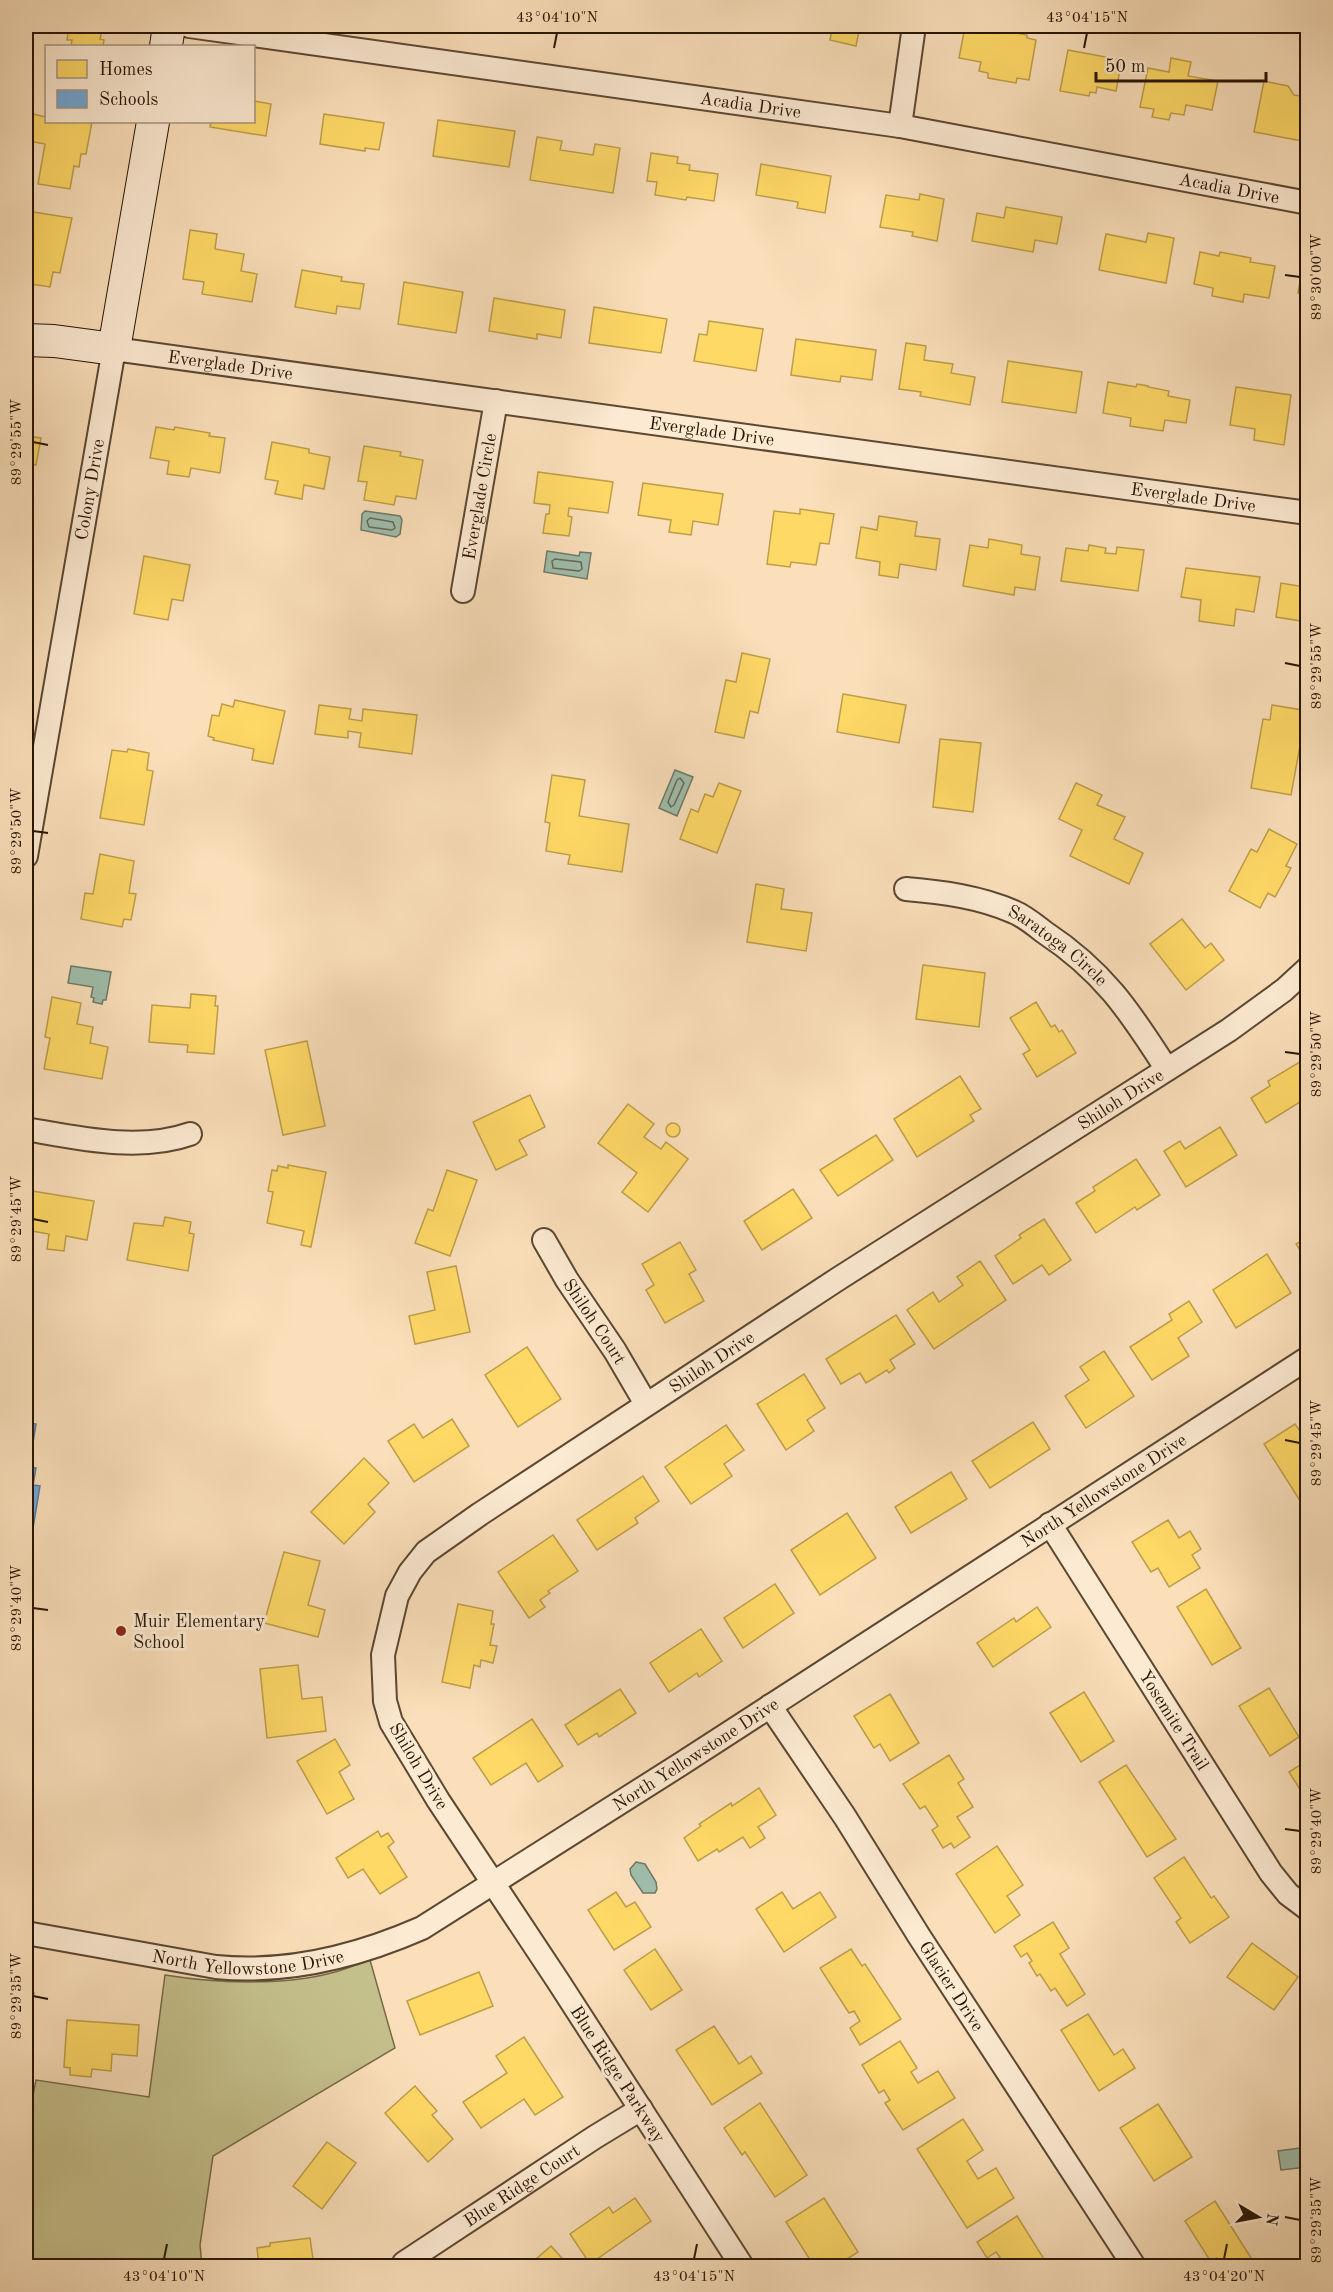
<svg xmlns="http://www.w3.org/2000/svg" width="1333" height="2292" font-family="'Old Standard TT',serif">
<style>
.green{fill:#c4c08c;stroke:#766a48;stroke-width:1.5}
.water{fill:#9fbdab;stroke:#6f7968;stroke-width:1.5}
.homes{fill:#ffd966;stroke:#be9e48;stroke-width:1.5}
.schools{fill:#6fa8dc;stroke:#5a7c9b;stroke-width:1.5}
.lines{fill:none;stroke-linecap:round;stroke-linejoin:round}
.shore{stroke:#646857;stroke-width:1.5}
.street-casing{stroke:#5c4731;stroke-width:26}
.secondary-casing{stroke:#281403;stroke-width:34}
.street{stroke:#fcead2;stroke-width:22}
.secondary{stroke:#fcead2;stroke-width:32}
.ticks{fill:none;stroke:#281403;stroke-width:2}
.poi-dot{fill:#8f2418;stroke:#fcead2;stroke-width:2}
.labels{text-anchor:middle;stroke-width:6;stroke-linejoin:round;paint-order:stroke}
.street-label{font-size:18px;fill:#281403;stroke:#fcead2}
.poi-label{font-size:18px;fill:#281403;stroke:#fcead2;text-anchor:start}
.neatline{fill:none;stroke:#281403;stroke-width:2}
.ticks-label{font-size:15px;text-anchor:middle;fill:#281403}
</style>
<rect width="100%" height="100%" fill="#fadfba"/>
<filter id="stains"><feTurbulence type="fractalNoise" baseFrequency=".00333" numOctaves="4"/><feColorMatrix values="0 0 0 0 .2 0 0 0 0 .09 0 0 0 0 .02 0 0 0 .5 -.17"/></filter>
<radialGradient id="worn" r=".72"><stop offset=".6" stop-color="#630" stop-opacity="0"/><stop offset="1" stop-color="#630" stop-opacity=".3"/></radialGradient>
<path class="green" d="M370,1960l25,88 -182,108 -13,89 2,21h-176v-136l10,-50 113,17 16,-122c49,8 118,11 166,-2 13,-3 26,-9 39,-13z"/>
<g class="water">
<polygon points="365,511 400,516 402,520 400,534 396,537 361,530 362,514"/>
<polygon points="547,551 579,556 580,552 591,553 587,579 544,572"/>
<polygon points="675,770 693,777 677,816 659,808"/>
<polygon points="71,966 111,972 106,1000 103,1000 102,1004 93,1002 94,998 91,997 93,987 68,983"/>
<polygon points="636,1862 645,1864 656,1882 657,1889 655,1893 643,1893 631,1875 630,1869"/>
<polygon points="1307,2147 1307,2167 1281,2170 1278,2151"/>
</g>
<g class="homes">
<polygon points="69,26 103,26 100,39 104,40 103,46 71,46 72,40 67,40"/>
<polygon points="704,26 747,26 746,32"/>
<polygon points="813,26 860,26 856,46 830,40 832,30"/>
<polygon points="965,27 995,32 995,29 1027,35 1027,38 1036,40 1029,80 1017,78 1016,83 988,78 988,73 979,71 981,62 959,58"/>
<polygon points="1068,50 1122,60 1116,91 1097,87 1096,93 1090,92 1089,96 1060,91"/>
<polygon points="1171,58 1191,62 1188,76 1218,81 1212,110 1186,105 1184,115 1171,113 1169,120 1152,117 1154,109 1140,107 1148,68 1169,72"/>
<polygon points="1264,81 1288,86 1294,95 1308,97 1308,142 1254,132"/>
<polygon points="254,101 271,104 266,136 210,127 211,122 254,122"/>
<polygon points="33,114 46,117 46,122 92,122 86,154 81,154 79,167 74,166 70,189 38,184 45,144 28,141"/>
<polygon points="324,114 384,123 379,150 365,148 365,151 320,144"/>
<polygon points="438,120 515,131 509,167 433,156"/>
<polygon points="537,137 562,141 560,150 593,155 595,144 620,148 613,193 530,180"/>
<polygon points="651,153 678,157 677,163 690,165 689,170 718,174 714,201 687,197 686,200 655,195 657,182 647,181"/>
<polygon points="761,164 831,176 825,213 797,208 798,202 756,195"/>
<polygon points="920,194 944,199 937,241 912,236 913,232 880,227 886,195 919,200"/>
<polygon points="1006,207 1062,217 1057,244 1035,240 1033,252 972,241 977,213 1004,218"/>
<polygon points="33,212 72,218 60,273 53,272 50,287 31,284 30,289 26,288 26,242 28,242"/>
<polygon points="190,230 217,234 215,249 244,254 241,271 257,274 252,302 202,294 204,282 183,279"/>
<polygon points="1148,233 1174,238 1166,283 1099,270 1106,234 1146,242"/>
<polygon points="1200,252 1219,256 1220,252 1251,258 1250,262 1275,266 1269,298 1244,294 1243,302 1212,296 1213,288 1194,284"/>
<polygon points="1303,265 1308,266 1308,300 1303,299 1303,294 1298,293"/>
<polygon points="302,270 342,277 341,281 364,284 360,309 337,306 336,314 295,307"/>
<polygon points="404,282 463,292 456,333 398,324"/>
<polygon points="494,298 565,310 561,338 537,334 537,339 489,331"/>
<polygon points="594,307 667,319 661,353 589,343"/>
<polygon points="709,321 763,329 756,371 694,361 699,334 707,335"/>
<polygon points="796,339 876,350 872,380 841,376 840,382 791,375"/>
<polygon points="906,343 926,346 924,360 953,364 951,373 975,377 970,405 920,396 921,392 899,389"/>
<polygon points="1008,361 1082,372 1076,413 1002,402"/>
<polygon points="1108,382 1136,387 1137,384 1148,386 1148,387 1169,391 1168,396 1190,400 1186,423 1165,420 1163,431 1130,426 1131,418 1103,413"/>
<polygon points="1236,387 1291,395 1284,445 1254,440 1255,429 1230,425"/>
<polygon points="26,413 30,413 26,436 41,438 36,465 26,463"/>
<polygon points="156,427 174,430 175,427 210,433 209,436 225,438 220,473 191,468 189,477 167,474 169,461 150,458"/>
<polygon points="272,442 309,449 309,453 330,457 324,489 304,485 302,499 275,494 278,481 265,479"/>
<polygon points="364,446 401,452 400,456 423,460 416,499 396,496 394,505 364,500 367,482 358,481"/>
<polygon points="538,472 613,482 608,513 569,508 568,516 572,517 569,536 543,533 546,514 549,514 550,505 534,503"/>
<polygon points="643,483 723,494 718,525 693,521 691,535 669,532 671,520 638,515"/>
<polygon points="800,509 834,514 829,544 820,543 816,565 791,562 790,567 767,564 774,511 800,514"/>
<polygon points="879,516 917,522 915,536 940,539 936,570 900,564 898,578 879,575 880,562 856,558 861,527 877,530"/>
<polygon points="989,539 1022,545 1021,554 1040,557 1035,590 1015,587 1014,595 963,586 970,545 988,548"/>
<polygon points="1089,545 1106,548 1105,553 1116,554 1117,547 1144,550 1138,591 1061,581 1066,548 1088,551"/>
<polygon points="144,556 190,565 183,601 172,599 168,620 134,614"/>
<polygon points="1186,568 1260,577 1254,612 1236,609 1234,626 1199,621 1201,600 1181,597"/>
<polygon points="1305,579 1308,579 1308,622 1276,617 1281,583 1304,587"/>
<polygon points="742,653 770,659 758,713 750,711 744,738 715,732 726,680 736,682"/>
<polygon points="843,694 906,705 899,743 837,732"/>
<polygon points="235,700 285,711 273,764 252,760 254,749 213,740 214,738 208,736 212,715 219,716 222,704 233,707"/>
<polygon points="319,705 351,709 349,719 362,721 363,709 417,715 412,754 359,747 361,733 348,731 348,738 315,734"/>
<polygon points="1272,705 1308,711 1308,741 1301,740 1291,795 1251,788 1263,719 1270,720"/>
<polygon points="940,739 981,743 973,812 933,807"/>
<polygon points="128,749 149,753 147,770 153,771 144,825 100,818 112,750 127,752"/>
<polygon points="552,775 585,780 579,816 629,824 622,872 568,864 570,855 546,851 550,823 545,822"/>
<polygon points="719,783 741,791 717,853 680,839 691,809 698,812 705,794 713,797"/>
<polygon points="1076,783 1102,795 1097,805 1125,817 1114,839 1143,853 1129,884 1070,856 1082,830 1059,819"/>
<polygon points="1269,829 1297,844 1286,866 1291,868 1275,897 1268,893 1260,908 1229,891 1251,849 1257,852"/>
<polygon points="100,854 134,861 129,893 136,894 131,920 124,919 122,927 81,919 85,893 93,894"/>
<polygon points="756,884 784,889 781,909 812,913 806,951 747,942"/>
<polygon points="1182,919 1205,948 1211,943 1224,960 1186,990 1150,944"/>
<polygon points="923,965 985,973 979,1027 916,1019"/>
<polygon points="191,994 216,996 215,1006 218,1006 214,1054 187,1052 188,1045 149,1042 152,1005 190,1008"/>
<polygon points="52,997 81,1003 77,1024 93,1027 90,1043 108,1047 102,1079 44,1069 50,1038 45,1037"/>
<polygon points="1036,1002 1051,1027 1055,1025 1059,1032 1062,1030 1076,1053 1037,1077 1023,1054 1030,1050 1010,1018"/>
<polygon points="307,1041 325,1126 283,1135 265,1050"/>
<polygon points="1308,1057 1308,1097 1266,1123 1251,1098 1270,1086 1268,1081"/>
<polygon points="960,1076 981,1109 970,1115 974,1121 917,1157 894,1119"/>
<polygon points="530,1095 545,1127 519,1140 527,1155 496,1170 473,1122"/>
<polygon points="628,1104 654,1124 644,1137 661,1149 666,1142 688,1159 648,1212 622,1192 637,1173 598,1143"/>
<circle cx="673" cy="1130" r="7"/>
<polygon points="1220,1127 1237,1155 1186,1187 1164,1151 1180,1141 1185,1149"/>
<polygon points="876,1135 893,1160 838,1196 820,1170"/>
<polygon points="1136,1159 1160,1195 1137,1210 1135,1207 1096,1233 1076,1203 1095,1191 1093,1187"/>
<polygon points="288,1165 326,1172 311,1247 301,1245 304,1231 267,1223 273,1192 268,1191 272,1170 277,1171 278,1166 288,1168"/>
<polygon points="447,1170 477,1180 450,1256 415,1243 428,1209 433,1211"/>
<polygon points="793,1189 812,1218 762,1250 744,1221"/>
<polygon points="26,1190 94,1201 87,1240 66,1236 64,1251 47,1249 49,1234 26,1230"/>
<polygon points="165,1217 191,1222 189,1233 194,1234 188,1271 127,1260 134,1223 163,1226"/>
<polygon points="1044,1219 1071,1260 1049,1275 1042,1265 1013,1284 995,1256 1021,1238 1019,1235"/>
<polygon points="1308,1237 1308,1262 1296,1244"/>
<polygon points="680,1242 696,1270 689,1274 704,1301 665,1323 646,1290 654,1285 642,1264"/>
<polygon points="1267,1254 1291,1293 1236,1328 1213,1290"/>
<polygon points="980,1261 1006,1300 934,1349 907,1310 933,1292 939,1302 963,1285 957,1277"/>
<polygon points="456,1266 470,1332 415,1344 409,1316 435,1310 427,1272"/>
<polygon points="1189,1301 1202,1322 1178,1338 1189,1356 1152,1380 1130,1347 1172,1320 1169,1314"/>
<polygon points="896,1315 915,1344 890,1360 895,1368 889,1373 887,1370 866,1383 860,1373 841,1384 826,1359"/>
<polygon points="527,1347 561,1399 518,1427 485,1375"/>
<polygon points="1104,1351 1134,1396 1086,1428 1065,1396 1089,1380 1080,1367"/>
<polygon points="804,1374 825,1408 807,1420 814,1431 786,1450 757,1404"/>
<polygon points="452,1419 469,1446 414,1482 388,1441 414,1424 423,1438"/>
<polygon points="1033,1422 1050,1449 990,1488 972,1461"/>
<polygon points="1295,1424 1308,1443 1308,1505 1304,1507 1264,1444"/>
<polygon points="726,1425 744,1450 724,1464 732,1476 691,1504 665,1467"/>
<polygon points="364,1458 389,1483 368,1504 375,1512 344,1544 311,1512"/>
<polygon points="951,1472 967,1499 911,1533 895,1507"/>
<polygon points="643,1476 659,1501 635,1518 638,1523 597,1550 577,1520"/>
<polygon points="847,1513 876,1558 820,1595 791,1550"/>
<polygon points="1168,1520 1179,1538 1190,1531 1201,1549 1192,1555 1200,1568 1169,1587 1158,1568 1151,1572 1132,1542"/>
<polygon points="553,1535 578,1571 548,1591 550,1593 540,1600 545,1607 529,1618 498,1572"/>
<polygon points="284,1552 320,1561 308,1605 325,1610 318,1637 264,1623"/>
<polygon points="775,1584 794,1613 743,1648 724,1618"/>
<polygon points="1206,1589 1241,1648 1212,1665 1177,1607"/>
<polygon points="458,1604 493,1611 491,1624 494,1624 490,1645 497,1646 493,1663 481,1660 480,1667 474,1665 470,1688 442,1682"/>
<polygon points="1037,1607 1051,1627 993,1667 977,1643 1014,1618 1016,1622"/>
<polygon points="701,1629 722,1661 699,1677 697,1673 669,1692 650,1663"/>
<polygon points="298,1665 302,1699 322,1697 326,1731 267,1738 260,1669"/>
<polygon points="1269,1688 1299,1737 1270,1756 1239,1706"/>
<polygon points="620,1689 636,1713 599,1737 597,1733 578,1745 565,1725"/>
<polygon points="1084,1692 1114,1741 1081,1762 1050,1713"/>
<polygon points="890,1694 919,1743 890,1761 880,1744 874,1748 854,1716"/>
<polygon points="532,1719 563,1766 538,1782 526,1763 491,1785 473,1758"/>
<polygon points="335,1739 350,1765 339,1772 354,1799 327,1814 297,1761"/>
<polygon points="949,1755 964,1779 958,1783 973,1807 957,1817 970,1837 954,1848 951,1843 943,1848 932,1830 938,1826 925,1806 920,1809 903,1784"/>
<polygon points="1308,1760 1308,1802 1289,1772"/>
<polygon points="1126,1765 1176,1839 1147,1857 1099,1782"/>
<polygon points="759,1788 776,1815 758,1827 765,1838 750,1848 743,1837 719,1852 717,1849 698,1861 684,1838 701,1826 699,1824 731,1803 732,1806"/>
<polygon points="378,1831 381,1837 388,1833 394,1842 388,1847 407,1877 380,1894 363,1869 348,1878 336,1858"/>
<polygon points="997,1846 1023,1885 1007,1896 1020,1915 995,1933 956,1874"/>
<polygon points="1184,1857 1211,1898 1214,1896 1229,1917 1190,1943 1176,1922 1181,1918 1154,1878"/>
<polygon points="616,1892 626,1907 635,1902 651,1927 614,1950 588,1910"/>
<polygon points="782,1892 793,1909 820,1892 836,1917 784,1952 756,1909"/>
<polygon points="1053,1922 1069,1948 1060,1954 1085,1994 1067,2006 1055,1988 1051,1991 1040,1974 1037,1976 1029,1963 1032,1961 1027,1953 1021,1957 1014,1946"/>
<polygon points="1252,1943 1298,1977 1274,2010 1227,1977"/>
<polygon points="655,1949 682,1990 651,2010 624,1970"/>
<polygon points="851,1949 862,1966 865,1964 901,2019 860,2045 850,2028 860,2021 854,2011 849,2013 820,1968"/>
<polygon points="479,1972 493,2006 420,2035 407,2001"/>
<polygon points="26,1992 34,1993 26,2041"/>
<polygon points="1088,2014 1114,2055 1123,2049 1135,2068 1099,2091 1061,2030"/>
<polygon points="67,2020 139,2025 137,2056 112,2054 111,2071 92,2069 91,2077 70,2075 70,2068 64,2067"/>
<polygon points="714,2026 739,2064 751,2056 762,2073 712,2105 676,2050"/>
<polygon points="524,2037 563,2097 535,2115 524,2099 481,2128 463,2102 507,2073 496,2056"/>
<polygon points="900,2041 917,2068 911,2072 918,2083 938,2071 955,2098 903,2130 885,2103 890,2100 884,2090 879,2093 862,2065"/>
<polygon points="415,2086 437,2111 432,2115 453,2139 428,2162 385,2113"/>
<polygon points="760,2103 807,2175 775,2197 745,2152 742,2155 724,2128"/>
<polygon points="1158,2104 1192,2157 1154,2181 1120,2128"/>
<polygon points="963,2119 983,2150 967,2161 978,2179 996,2168 1014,2198 967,2228 917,2149"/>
<polygon points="327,2142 356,2163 322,2209 293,2186"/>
<polygon points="1302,2191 1308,2191 1308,2221 1306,2221"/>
<polygon points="635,2198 651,2221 590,2264 570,2234 609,2207 613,2213"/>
<polygon points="824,2198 858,2252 836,2266 814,2266 786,2222"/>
<polygon points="1215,2201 1253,2261 1244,2266 1223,2266 1217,2258 1211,2262 1185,2221"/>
<polygon points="1017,2216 1047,2264 1051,2261 1054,2266 991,2266 990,2264 1000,2257 996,2252 987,2258 977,2242"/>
<polygon points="310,2238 314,2266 259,2266 257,2248 270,2246 270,2243"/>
<polygon points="551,2246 569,2266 530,2266 529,2265"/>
</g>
<polygon class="schools" points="26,1422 36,1424 29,1467 36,1468 33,1485 40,1486 26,1570"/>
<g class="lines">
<g class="shore">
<polygon points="370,518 393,522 395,528 392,530 369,527 367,521"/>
<polygon points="555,559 581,562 582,569 579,571 553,568 552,561"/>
<polygon points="680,778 684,783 674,805 671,807 668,802 677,780"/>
</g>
<defs>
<g id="street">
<path id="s1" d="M189,26l711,100 408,77"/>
<polyline points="900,126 914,26"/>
<path id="s2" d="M463,591l33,-190"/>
<path id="s3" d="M26,856l88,-507 1194,164"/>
<path id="s4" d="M906,889c36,3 74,8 108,23 10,4 21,13 30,20 59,39 85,78 122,136"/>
<path d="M26,1129c52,9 113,23 164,5"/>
<path id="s5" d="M544,1240l23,40 48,71 31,53"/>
<path id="s6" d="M1050,1524l221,349 17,21 20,15"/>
<path id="s7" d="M770,1706l75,111 74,119 215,330"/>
<path id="s8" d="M26,1933l190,34c70,7 142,-11 206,-39l259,-164 627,-406"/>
<path id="s9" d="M404,2263l191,-126 46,-28"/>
<path id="s10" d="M742,2266l-184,-285 -120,-181 -47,-78 -6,-21 -2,-46 14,-59 13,-24 16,-20 54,-38 358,-235 391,-249 55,-40 24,-22"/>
</g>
<g id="secondary">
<polyline points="166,46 169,26"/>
<polyline points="26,340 54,341 114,349 153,122"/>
</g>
</defs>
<use href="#street" class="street-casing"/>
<use href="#secondary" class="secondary-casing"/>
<use href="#street" class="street"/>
<use href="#secondary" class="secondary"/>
</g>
<path class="ticks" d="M554,48l3,-15M1084,48l3,-15M1285,275l15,2M33,442l15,3M1285,663l15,3M33,831l15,2M1285,1052l15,2M33,1219l15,3M1285,1440l15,3M33,1608l15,2M1285,1829l15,2M33,1996l15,3M1285,2217l15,3M164,2259l3,-15M694,2259l3,-15M1224,2259l3,-15"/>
<circle class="poi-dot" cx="121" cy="1631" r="6"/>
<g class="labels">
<g class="street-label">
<text dy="6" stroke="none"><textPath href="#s1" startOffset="567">Acadia Drive</textPath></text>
<text dy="6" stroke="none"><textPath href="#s1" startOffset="1053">Acadia Drive</textPath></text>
<text dy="6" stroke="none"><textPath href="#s3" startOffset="632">Everglade Drive</textPath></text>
<text dy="6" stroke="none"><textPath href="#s3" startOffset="1118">Everglade Drive</textPath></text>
<text dy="6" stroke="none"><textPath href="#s3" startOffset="372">Colony Drive</textPath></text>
<text dy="6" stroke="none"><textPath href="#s2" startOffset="96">Everglade Circle</textPath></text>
<text dy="6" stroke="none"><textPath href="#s3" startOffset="1604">Everglade Drive</textPath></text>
<text dy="6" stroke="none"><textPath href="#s4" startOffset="166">Saratoga Circle</textPath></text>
<text dy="6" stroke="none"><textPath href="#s10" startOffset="1658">Shiloh Drive</textPath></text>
<text dy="6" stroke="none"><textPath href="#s5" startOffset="96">Shiloh Court</textPath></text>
<text dy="6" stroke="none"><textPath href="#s10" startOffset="1172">Shiloh Drive</textPath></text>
<text dy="6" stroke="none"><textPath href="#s8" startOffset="1215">North Yellowstone Drive</textPath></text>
<text dy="6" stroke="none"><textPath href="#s6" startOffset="232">Yosemite Trail</textPath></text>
<text dy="6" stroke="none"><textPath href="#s8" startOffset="729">North Yellowstone Drive</textPath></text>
<text transform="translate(419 1766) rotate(59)" y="6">Shiloh Drive</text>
<text dy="6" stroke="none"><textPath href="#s8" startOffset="225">North Yellowstone Drive</textPath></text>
<text dy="6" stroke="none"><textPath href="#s7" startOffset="334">Glacier Drive</textPath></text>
<text transform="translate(618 2074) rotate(57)" y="6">Blue Ridge Parkway</text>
<text dy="6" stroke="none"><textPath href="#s9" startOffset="141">Blue Ridge Court</textPath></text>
</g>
<g class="poi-label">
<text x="133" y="1627">Muir Elementary<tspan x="133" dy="21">School</tspan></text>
</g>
</g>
<rect width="1333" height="2292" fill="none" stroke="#fadfba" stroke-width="66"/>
<rect x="45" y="45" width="210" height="78" fill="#fcead2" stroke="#a7947f" stroke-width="1.5"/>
<rect x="57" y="60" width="30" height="18" fill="#ffd966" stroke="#a7947f" stroke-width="1.5"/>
<text x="99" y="75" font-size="18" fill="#281403">Homes</text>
<rect x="57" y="90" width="30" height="18" fill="#6fa8dc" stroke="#a7947f" stroke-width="1.5"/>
<text x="99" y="105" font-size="18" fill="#281403">Schools</text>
<g transform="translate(1258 2217) rotate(100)" stroke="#fcead2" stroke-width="4.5" paint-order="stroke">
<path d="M0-4.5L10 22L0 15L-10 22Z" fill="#281403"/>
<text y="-9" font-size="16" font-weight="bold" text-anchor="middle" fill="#281403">N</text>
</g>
<path d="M1096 72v9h170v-9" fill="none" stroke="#281403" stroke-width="3"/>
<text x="1105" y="72" font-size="18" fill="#281403" stroke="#fcead2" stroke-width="4.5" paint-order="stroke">50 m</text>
<rect x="33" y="33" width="1267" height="2226" class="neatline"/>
<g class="ticks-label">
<text x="557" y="22">43°04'10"N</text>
<text x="1087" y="22">43°04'15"N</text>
<text transform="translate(1316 277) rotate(-90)" y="5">89°30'00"W</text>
<text transform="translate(16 442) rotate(-90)" y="5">89°29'55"W</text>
<text transform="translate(1316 666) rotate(-90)" y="5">89°29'55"W</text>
<text transform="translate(16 831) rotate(-90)" y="5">89°29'50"W</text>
<text transform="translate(1316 1054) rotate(-90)" y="5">89°29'50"W</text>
<text transform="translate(16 1219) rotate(-90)" y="5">89°29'45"W</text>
<text transform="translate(1316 1443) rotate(-90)" y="5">89°29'45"W</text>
<text transform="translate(16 1608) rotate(-90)" y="5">89°29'40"W</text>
<text transform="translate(1316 1831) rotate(-90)" y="5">89°29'40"W</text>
<text transform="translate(16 1996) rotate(-90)" y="5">89°29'35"W</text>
<text transform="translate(1316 2220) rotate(-90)" y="5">89°29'35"W</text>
<text x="164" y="2281">43°04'10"N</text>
<text x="694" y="2281">43°04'15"N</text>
<text x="1224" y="2281">43°04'20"N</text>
</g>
<rect width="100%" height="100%" filter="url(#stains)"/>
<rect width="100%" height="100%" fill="url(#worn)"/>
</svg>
